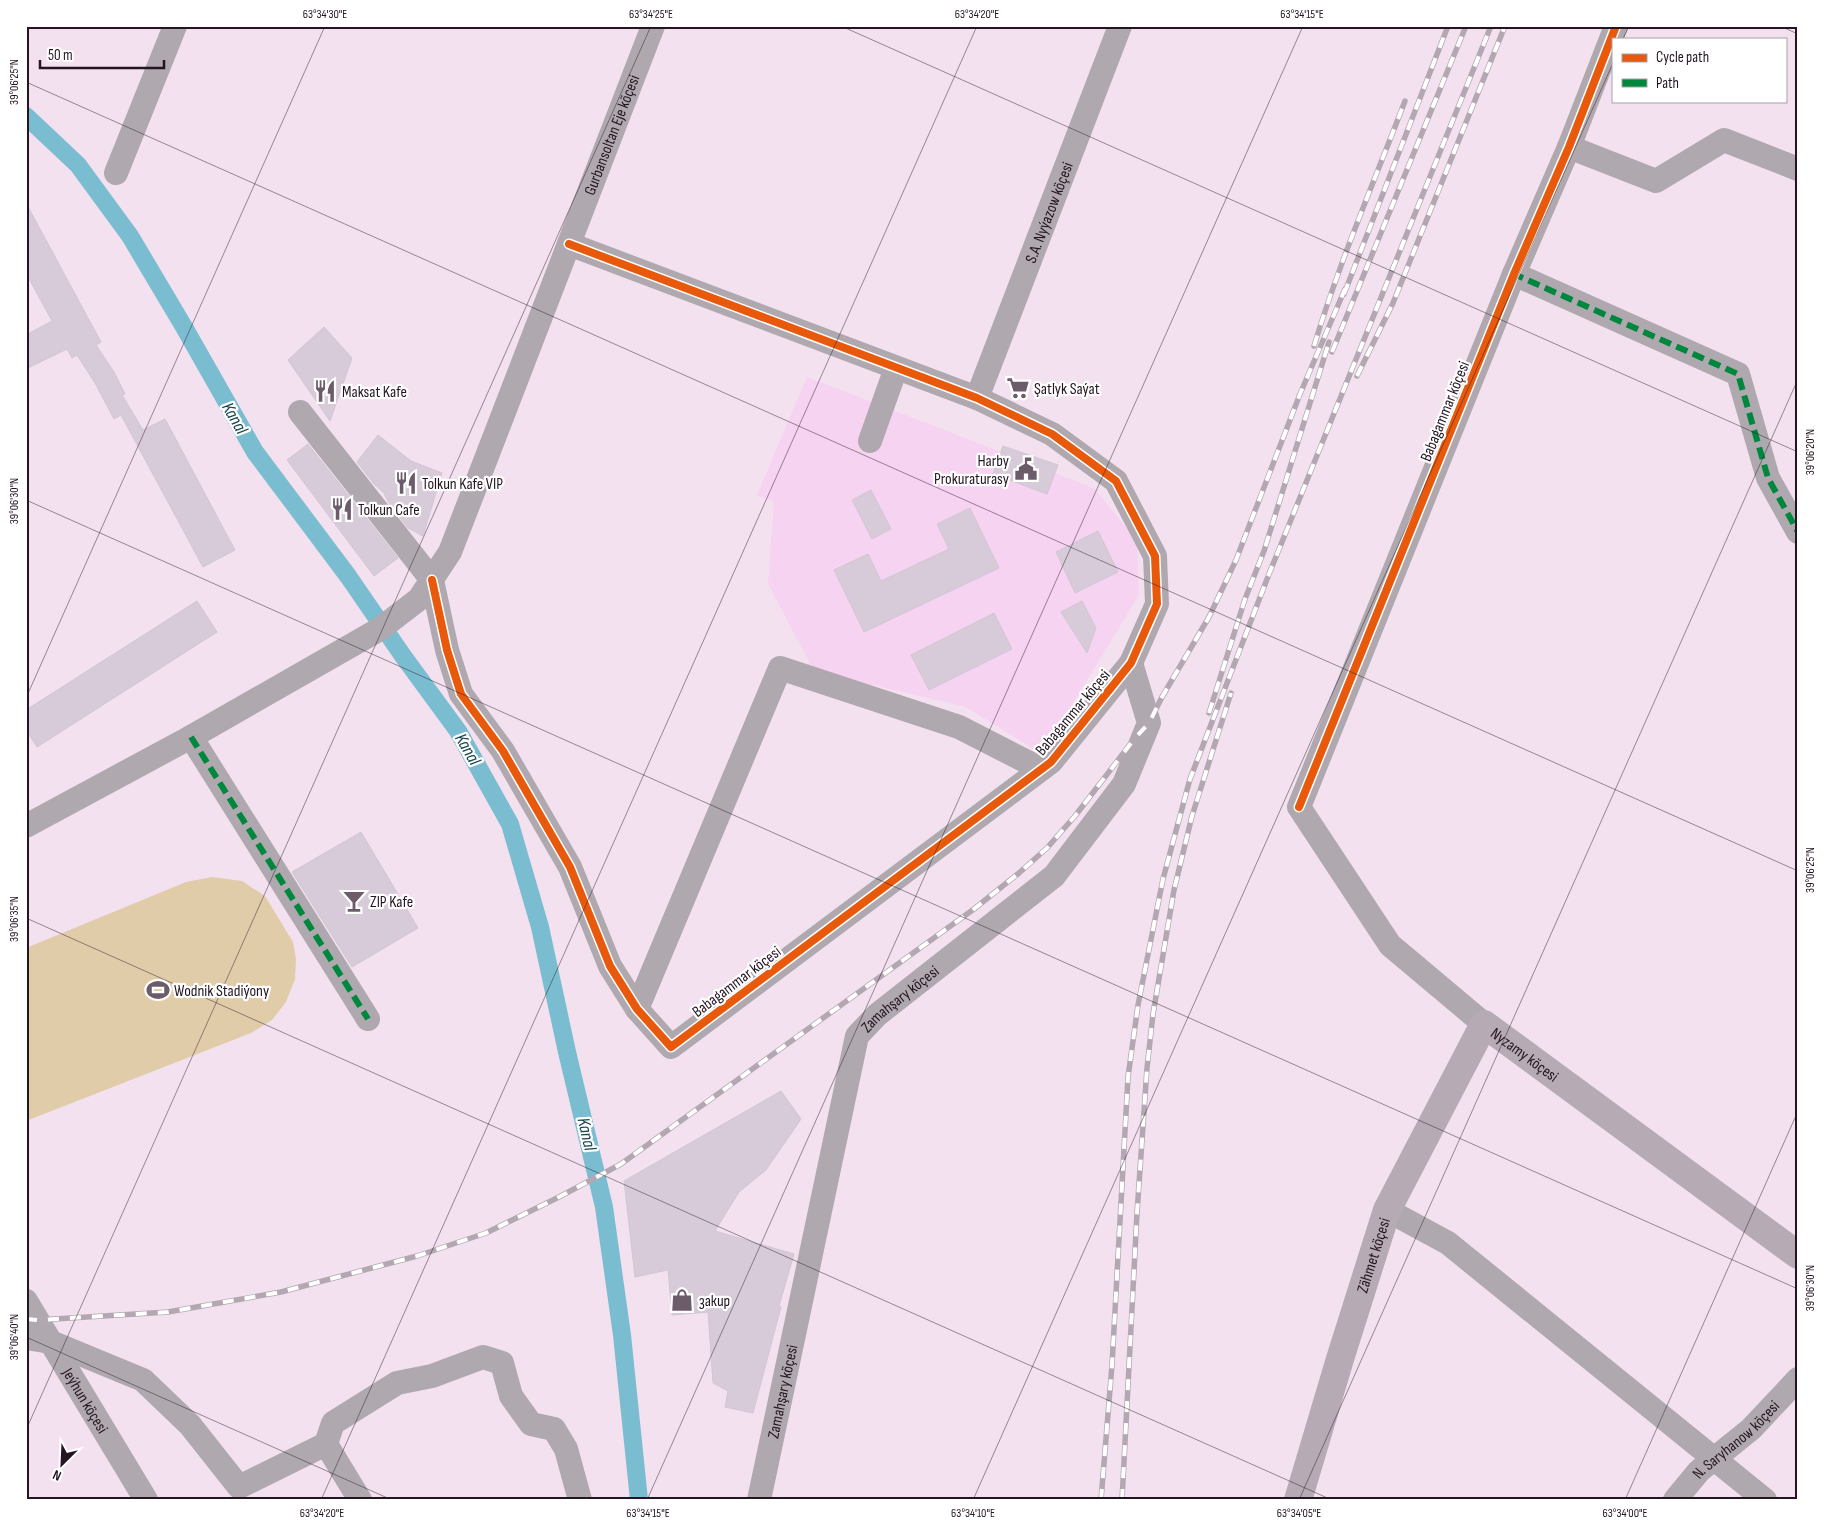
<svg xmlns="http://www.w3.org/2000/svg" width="1824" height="1526" font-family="'Sofia Sans Condensed',sans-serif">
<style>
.built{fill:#f6d3f0}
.green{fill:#e1ccaa}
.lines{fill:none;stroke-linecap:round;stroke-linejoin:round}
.canal{stroke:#7bbdd0;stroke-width:18}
.building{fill:#d8cbd9;stroke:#d2c5d4}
.minor{stroke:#b0a8af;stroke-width:24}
.major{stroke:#b6aab4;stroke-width:28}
.rail-casing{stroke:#b3a8b1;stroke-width:5.5}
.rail{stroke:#fff;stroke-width:4;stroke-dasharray:11;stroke-linecap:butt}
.quiet{stroke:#00873e;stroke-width:6;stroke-dasharray:12 6;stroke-linecap:butt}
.cycleway-casing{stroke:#fff;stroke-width:11}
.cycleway{stroke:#e8590c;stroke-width:8}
.ticks{fill:none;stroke:#241522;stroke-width:1;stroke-opacity:0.45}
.labels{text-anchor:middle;stroke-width:4.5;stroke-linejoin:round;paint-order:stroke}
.street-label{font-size:16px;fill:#241522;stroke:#fff}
.poi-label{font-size:16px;fill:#241522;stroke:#fff;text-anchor:start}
.water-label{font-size:18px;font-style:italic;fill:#194750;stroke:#fff}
.neatline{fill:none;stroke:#241522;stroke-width:2}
.ticks-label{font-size:12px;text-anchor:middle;fill:#241522}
</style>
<rect width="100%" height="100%" fill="#f3e1f0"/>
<polygon class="built" points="807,377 1001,452 993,474 1047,494 1055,473 1095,489 1137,541 1139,595 1042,754 966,707 814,671 768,584 774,502 757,495"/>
<polygon class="green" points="212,877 242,881 265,896 293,942 296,959 295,979 286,1002 272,1020 251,1033 26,1121 26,948 186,882"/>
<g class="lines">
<polyline class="canal" points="26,116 78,165 130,236 184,327 255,452 348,576 403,656 458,731 510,824 540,927 567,1052 604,1207 622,1335 639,1500"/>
</g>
<g class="building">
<polygon points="26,203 101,342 96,345 114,372 125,394 122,395 143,430 165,419 235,550 203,567 121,415 114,419 95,383 77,355 72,358 67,349 26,369 26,335 52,321 26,273"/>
<polygon points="324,327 352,358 330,421 288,360"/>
<polygon points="378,435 411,461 442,473 423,536 408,528 390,505 384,493 374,484 357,462"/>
<polygon points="308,444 398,558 374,576 287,460"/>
<polygon points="1003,446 1058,465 1047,494 993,474"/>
<polygon points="871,490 891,529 872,539 852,500"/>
<polygon points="970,508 999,568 864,632 834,570 868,554 881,581 949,549 937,524"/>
<polygon points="1098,531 1118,572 1075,593 1056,552"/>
<polygon points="197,601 217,632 37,747 26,730 26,710"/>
<polygon points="1082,601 1096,628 1087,653 1061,612"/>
<polygon points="994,613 1012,649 929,690 911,655"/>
<polygon points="361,832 418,928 352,967 292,872"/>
<polygon points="781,1091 801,1119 766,1170 739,1192 715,1231 794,1254 779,1306 781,1307 753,1413 725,1407 728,1391 713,1383 708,1312 672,1315 668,1270 635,1277 624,1181"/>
</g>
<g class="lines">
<g class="minor">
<polyline points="1569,147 1656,181 1724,140 1798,169"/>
<polyline points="116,173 175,26"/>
<polyline points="1514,274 1738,374 1768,478 1798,532"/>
<path id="s1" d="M977,398l143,-372"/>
<polyline points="300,412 432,580 447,650 461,694 503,751 570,867 610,966 637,1009 671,1047 1051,762 1131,663 1157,604 1155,556 1116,481 1052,434 977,398 569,244"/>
<polyline points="870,441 896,368"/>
<polyline points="191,737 368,1019"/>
<path id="s2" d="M26,826l165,-89 189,-108 39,-30 31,-47 203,-526"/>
<polyline points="637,1009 780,668 959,727 1041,769"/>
<polyline points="1484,1024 1390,945 1299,807 1514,274 1569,147 1616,26"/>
<polyline points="1387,1210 1448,1243 1765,1500"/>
<path id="s3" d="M26,1301l120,199"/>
<polyline points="26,1338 51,1342 143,1380 190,1425 239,1487 326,1444 333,1423 397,1383 432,1376 483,1357 502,1363 511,1396 531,1424 554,1429 566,1449 580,1500"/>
<polyline points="326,1444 360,1500"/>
<path id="s4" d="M759,1500l98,-464 20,-21 177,-139 70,-92 25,-61 -18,-60"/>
<path id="s5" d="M1675,1500l24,-29 52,-42 47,-50"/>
</g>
<path class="major" id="s6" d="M1298,1500l42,-141 47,-149 97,-186 314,231"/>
<defs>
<g id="rail">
<polyline points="1344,294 1448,26"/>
<path d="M1314,346c25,-83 60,-164 91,-245"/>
<polyline points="1332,352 1466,26"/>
<polyline points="1357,376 1393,303 1505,26"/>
<polyline points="1209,713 1245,599 1264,551 1329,342"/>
<polyline points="26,1319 38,1320 168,1312 281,1292 417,1256 486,1233 559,1197 621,1164 974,909 1019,873 1047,848 1075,816 1135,738 1149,723 1162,697 1209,617 1236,560 1300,394 1345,289"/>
<polyline points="1101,1500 1112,1365 1128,1077 1138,1005 1163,879 1190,779 1269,574 1491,26"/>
<polyline points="1122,1500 1137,1213 1147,1068 1153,1014 1174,890 1192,816 1231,693"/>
</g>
</defs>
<use href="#rail" class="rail-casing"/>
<use href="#rail" class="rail"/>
<g class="quiet">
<polyline points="1515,272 1514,274 1738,374 1768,478 1798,532"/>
<polyline points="191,737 368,1019"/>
</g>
<defs>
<g id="cycleway">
<polyline points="432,580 447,650 461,694 503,751 570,867 610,966 637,1009 671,1047 1051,762 1131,663 1157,604 1155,556 1116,481 1052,434 977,398 569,244"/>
<polyline points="1299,807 1514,274 1569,147 1616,26"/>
</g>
</defs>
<use href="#cycleway" class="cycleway-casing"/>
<use href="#cycleway" class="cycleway"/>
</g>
<path class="ticks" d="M841,26l957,426M1780,26l18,8M1623,39l6,-13M26,82l1772,789M26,500l1772,789M26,698l299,-672M26,918l1306,582M26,1337l366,163M26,1430l625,-1404M321,1500l656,-1474M647,1500l656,-1474M973,1500l640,-1437M1299,1500l499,-1121M1625,1500l173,-389"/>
<defs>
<symbol id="supermarket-bare" viewBox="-9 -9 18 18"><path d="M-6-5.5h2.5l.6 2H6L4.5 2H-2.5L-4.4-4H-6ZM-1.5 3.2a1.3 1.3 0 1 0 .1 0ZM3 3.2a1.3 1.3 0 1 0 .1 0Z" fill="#6c5c6a" stroke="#fff" stroke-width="2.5" paint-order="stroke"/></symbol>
<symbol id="restaurant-bare" viewBox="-9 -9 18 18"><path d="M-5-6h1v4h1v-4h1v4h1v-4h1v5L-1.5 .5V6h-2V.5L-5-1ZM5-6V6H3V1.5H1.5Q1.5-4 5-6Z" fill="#6c5c6a" stroke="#fff" stroke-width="2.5" paint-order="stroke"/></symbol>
<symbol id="civic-bare" viewBox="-9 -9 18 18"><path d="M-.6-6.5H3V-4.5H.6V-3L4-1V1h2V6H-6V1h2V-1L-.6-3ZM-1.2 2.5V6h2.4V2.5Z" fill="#6c5c6a" stroke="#fff" stroke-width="2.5" paint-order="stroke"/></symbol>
<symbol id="bar-bare" viewBox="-9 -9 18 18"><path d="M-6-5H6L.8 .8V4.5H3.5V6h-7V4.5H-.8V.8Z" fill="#6c5c6a" stroke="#fff" stroke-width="2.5" paint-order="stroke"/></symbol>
<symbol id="stadium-bare" viewBox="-9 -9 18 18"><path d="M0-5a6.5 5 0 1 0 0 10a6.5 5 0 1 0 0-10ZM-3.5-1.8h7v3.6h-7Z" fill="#6c5c6a" stroke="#fff" stroke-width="2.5" paint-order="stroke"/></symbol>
<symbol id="shop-bare" viewBox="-9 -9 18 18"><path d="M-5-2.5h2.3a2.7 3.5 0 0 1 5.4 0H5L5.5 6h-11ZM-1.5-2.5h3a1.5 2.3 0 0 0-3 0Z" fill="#6c5c6a" stroke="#fff" stroke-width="2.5" paint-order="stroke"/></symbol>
</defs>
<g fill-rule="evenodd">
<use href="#supermarket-bare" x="1002" y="372" width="32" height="32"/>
<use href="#restaurant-bare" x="309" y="375" width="32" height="32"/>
<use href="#civic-bare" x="1010" y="453" width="32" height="32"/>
<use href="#restaurant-bare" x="390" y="467" width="32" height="32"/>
<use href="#restaurant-bare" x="326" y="493" width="32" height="32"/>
<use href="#bar-bare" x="338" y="885" width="32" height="32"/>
<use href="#stadium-bare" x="142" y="974" width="32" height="32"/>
<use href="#shop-bare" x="666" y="1284" width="32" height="32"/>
</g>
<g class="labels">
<g class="street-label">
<text dy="6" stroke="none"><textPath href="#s2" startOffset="958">Gurbansoltan Eje köçesi</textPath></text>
<text dy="6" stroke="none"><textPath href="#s1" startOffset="199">S.A. Nyýazow köçesi</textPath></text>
<text transform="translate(1444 411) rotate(-68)" y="6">Babagammar köçesi</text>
<text transform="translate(1072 712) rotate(-50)" y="6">Babagammar köçesi</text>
<text transform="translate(736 981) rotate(-37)" y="6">Babagammar köçesi</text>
<text dy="6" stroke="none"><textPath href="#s4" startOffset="531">Zamahşary köçesi</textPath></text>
<text dy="6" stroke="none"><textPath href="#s6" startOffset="564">Nyzamy köçesi</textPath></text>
<text dy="6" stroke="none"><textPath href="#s6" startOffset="256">Zähmet köçesi</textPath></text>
<text dy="6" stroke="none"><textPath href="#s4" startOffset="111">Zamahşary köçesi</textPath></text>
<text dy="6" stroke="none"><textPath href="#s3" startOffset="116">Jeýhun köçesi</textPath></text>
<text dy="6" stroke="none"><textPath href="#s5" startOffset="86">N. Saryhanow köçesi</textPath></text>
</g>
<g class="poi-label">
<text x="1034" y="394">Şatlyk Saýat</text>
<text x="342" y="397">Maksat Kafe</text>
<text x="1009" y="466" text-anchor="end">Harby<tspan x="1009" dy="18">Prokuraturasy</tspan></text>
<text x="422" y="489">Tolkun Kafe VIP</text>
<text x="358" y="515">Tolkun Cafe</text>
<text x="370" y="907">ZIP Kafe</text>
<text x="174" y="996">Wodnik Stadiýony</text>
<text x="699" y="1306">закир</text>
</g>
<g class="water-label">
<text transform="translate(235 418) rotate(60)" y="6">Kanal</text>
<text transform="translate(468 749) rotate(60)" y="6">Kanal</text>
<text transform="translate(587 1134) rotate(77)" y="6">Kanal</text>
</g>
</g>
<rect width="1824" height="1526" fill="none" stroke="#ffffff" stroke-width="55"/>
<rect x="1612" y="38" width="175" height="65" fill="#ffffff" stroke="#a7a1a7"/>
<rect x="1622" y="54" width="25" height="8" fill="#e8590c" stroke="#a7a1a7"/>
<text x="1656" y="62" font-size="15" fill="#241522">Cycle path</text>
<rect x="1622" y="79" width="25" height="8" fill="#00873e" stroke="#a7a1a7"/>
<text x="1656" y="88" font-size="15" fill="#241522">Path</text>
<g transform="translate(62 1464) rotate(204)" stroke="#ffffff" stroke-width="4" paint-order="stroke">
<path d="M0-4L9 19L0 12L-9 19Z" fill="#241522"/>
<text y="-8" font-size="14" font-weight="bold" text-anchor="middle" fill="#241522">N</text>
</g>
<path d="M40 60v8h124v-8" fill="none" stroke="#241522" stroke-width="2.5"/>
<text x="48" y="60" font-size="15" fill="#241522" stroke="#ffffff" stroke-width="4" paint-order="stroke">50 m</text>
<rect x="28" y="28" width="1768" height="1470" class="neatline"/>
<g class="ticks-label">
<text x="325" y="18">63°34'30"E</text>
<text x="651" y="18">63°34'25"E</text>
<text x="977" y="18">63°34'20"E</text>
<text x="1302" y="18">63°34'15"E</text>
<text transform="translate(14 82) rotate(-90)" y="4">39°06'25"N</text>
<text transform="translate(1810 452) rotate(-90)" y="4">39°06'20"N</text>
<text transform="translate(14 501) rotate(-90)" y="4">39°06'30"N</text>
<text transform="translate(1810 870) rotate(-90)" y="4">39°06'25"N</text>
<text transform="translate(14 919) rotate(-90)" y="4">39°06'35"N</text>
<text transform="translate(1810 1288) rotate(-90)" y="4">39°06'30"N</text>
<text transform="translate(14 1337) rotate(-90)" y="4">39°06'40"N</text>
<text x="322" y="1517">63°34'20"E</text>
<text x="648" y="1517">63°34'15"E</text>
<text x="973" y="1517">63°34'10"E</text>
<text x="1299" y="1517">63°34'05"E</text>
<text x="1625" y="1517">63°34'00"E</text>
</g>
</svg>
